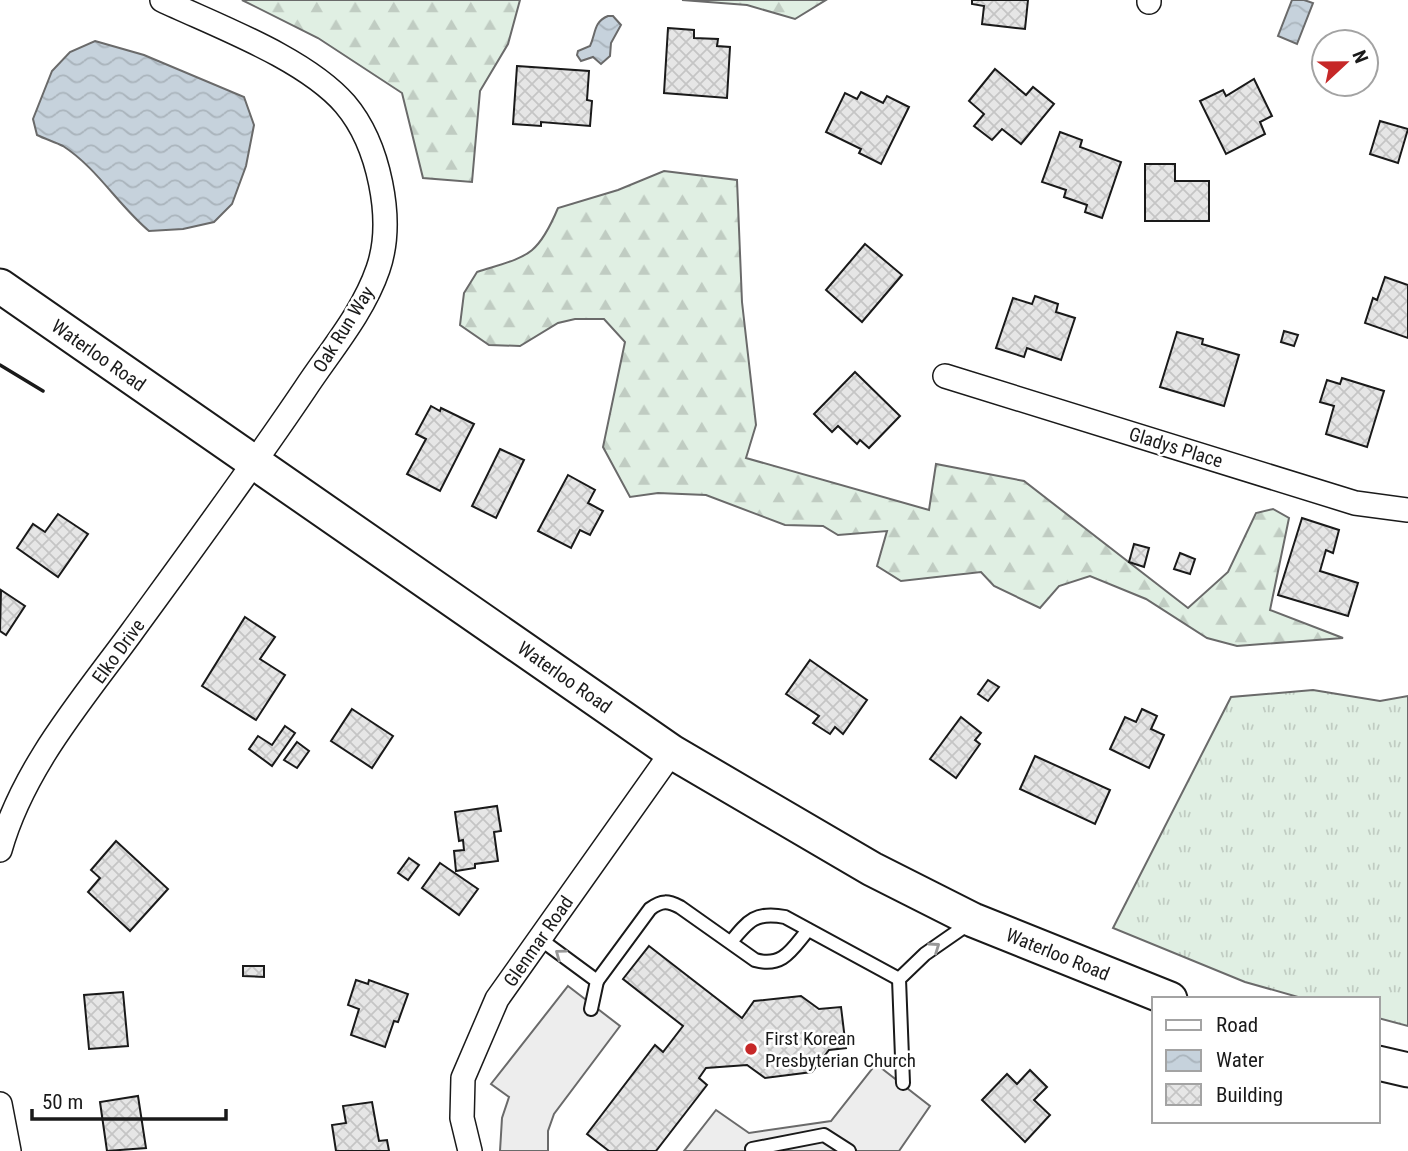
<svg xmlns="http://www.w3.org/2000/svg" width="1408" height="1151" font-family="'Roboto Condensed',sans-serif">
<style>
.grass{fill:url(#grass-tufts);stroke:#6a6a6a;stroke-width:2}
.forest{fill:url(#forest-firs);stroke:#6a6a6a;stroke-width:2}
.parking{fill:#ededed;stroke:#6a6a6a;stroke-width:2}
.water{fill:url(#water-waves);stroke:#6a6a6a;stroke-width:2}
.building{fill:url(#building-cross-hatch);stroke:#1a1a1a;stroke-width:2}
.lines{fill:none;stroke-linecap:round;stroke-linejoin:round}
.lane-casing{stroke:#1a1a1a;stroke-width:16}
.street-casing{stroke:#1a1a1a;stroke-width:26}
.secondary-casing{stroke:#1a1a1a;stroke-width:37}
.lane{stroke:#fff;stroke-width:12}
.street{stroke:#fff;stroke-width:23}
.secondary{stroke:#fff;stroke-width:33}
.wall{stroke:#1a1a1a;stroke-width:3.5}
.oneway{stroke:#989898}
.poi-dot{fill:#c62828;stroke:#fff;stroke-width:2.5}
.labels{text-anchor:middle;stroke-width:5;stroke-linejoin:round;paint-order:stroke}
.street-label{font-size:19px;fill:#1a1a1a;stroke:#fff}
.poi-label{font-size:19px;fill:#1a1a1a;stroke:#fff;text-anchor:start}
</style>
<defs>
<pattern id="grass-tufts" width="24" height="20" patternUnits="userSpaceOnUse" patternTransform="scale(1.75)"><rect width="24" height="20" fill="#e0efe3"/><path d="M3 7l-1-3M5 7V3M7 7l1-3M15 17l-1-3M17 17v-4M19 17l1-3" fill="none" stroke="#c0ccc2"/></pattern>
<pattern id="forest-firs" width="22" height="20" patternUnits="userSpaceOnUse" patternTransform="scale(1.75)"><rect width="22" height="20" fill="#e0efe3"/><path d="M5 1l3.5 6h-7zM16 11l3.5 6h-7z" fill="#c0ccc2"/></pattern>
<pattern id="water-waves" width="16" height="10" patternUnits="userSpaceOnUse" patternTransform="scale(1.75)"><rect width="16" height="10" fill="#c6d2dc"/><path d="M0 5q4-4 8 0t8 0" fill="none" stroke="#aab4bc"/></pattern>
<pattern id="building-cross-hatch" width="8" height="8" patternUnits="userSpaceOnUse" patternTransform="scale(1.75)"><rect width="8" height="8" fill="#e6e6e6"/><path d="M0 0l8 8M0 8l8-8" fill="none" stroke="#c5c5c5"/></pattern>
</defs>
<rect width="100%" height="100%" fill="#fff"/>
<polygon class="grass" points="1313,690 1380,701 1408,696 1408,1026 1378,1018 1378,999 1305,999 1245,982 1113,928 1231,697"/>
<g class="forest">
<polygon points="242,0 520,0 508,44 480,91 472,182 423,178 402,93 318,38"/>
<polygon points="682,0 826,0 795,19 747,5"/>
<path d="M664,171l73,9 5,122 14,123 -10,33 183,52 7,-46 88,17 164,127 40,-36 28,-59 17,-4 16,9 -19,92 73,28 -106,8 -30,-8 -61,-39 -56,-23 -31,10 -19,22 -46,-22 -13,-14 -80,9 -24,-15 10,-35 -49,4 -15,-9 -38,-1 -79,-30 -48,-2 -28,4 -27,-50 22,-105 -21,-23h-29l-17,4 -38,23 -31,-1 -29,-20 4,-32 13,-21c50,-16 60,-14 81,-64l60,-18z"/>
</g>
<g class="parking">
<polygon points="568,986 620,1026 554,1114 548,1131 548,1151 500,1151 502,1118 509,1097 491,1084"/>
<polygon points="876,1064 930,1106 899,1151 684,1151 716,1110 749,1133 831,1121"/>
</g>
<g class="water">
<polygon points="1292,0 1304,0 1313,3 1297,44 1278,36"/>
<path d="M608,16h5l8,9 -10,18 -1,13 -9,8 -8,-7 -12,4 -4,-6 1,-4 12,-5c6,-12 3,-24 18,-30z"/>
<path d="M95,41l49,14 100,42 10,28 -8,41 -14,38 -18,18 -31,7 -34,2c-31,-26 -52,-63 -86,-85 -8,-4 -18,-7 -26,-11l-4,-16 19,-48 18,-19z"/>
</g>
<g class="building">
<polygon points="972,0 1028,0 1025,29 982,24 984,6 972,4"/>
<polygon points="668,28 694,30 694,38 718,39 717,46 730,47 727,98 664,93"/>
<polygon points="517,66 589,71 587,100 592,101 590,126 541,122 541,126 513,124"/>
<polygon points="995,69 1026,95 1033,87 1054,104 1021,144 1002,129 992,140 974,126 984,114 969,101"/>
<polygon points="1254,79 1272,116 1260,122 1265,134 1226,154 1200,101 1223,90 1226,96"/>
<polygon points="861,92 883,103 887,96 909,107 881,164 859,153 861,149 826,132 845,93 857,99"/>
<polygon points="1380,121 1408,129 1398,163 1370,154"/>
<polygon points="1060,132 1082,140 1080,147 1121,162 1102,218 1085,212 1087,205 1064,197 1066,190 1042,182"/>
<polygon points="1145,164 1175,164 1175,181 1209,181 1209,221 1145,221"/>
<polygon points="865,244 902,275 862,322 826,290"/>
<polygon points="1385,277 1408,285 1408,338 1365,323 1373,298 1377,300"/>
<polygon points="1035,296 1058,304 1056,312 1075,318 1061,360 1027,348 1024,357 996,348 1013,298 1032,304"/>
<polygon points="1284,331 1298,335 1294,346 1281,342"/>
<polygon points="1177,332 1203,339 1202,344 1239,355 1224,406 1160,387"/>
<polygon points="855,372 900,416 869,448 860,440 857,444 838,426 832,432 814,414"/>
<polygon points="1342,378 1384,391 1367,447 1326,434 1334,406 1320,402 1327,380 1340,384"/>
<polygon points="431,406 440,411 441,408 474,424 440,491 407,474 426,439 416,434"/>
<polygon points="500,449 524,460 496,518 472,506"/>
<polygon points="568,475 595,490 588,503 603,511 590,535 580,530 571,548 538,531"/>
<polygon points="58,514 88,534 58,577 17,548 33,524 45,532"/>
<polygon points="1302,518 1339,530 1333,553 1326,550 1320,571 1358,583 1348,616 1278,595"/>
<polygon points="1134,544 1149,548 1144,567 1129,562"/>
<polygon points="1180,553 1195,559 1190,574 1174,569"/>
<polygon points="1,590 25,606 6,635 0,631"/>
<polygon points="245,617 275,637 260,659 285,675 256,720 202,686"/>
<polygon points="810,660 867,700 843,734 835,727 830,734 813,723 819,716 786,694"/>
<polygon points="988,680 999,687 988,701 978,694"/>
<polygon points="352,709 393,736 372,768 331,741"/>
<polygon points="1142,709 1157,716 1151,729 1164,735 1149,768 1110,749 1125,717 1136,722"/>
<polygon points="961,717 981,733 975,740 980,744 956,778 930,759"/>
<polygon points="285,726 295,733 272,766 249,749 258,736 272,745"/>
<polygon points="297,742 309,751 297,768 284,760"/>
<polygon points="1035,756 1110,790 1095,824 1020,789"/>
<polygon points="497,806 501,831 494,832 498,861 475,864 475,868 456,871 454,851 464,850 463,840 459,841 455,812"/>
<polygon points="116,841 168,889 130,931 88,892 100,878 91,870"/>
<polygon points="409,858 419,865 408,880 398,873"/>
<polygon points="440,863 478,889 459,915 422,888"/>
<polygon points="649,946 742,1018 754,1001 801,996 819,1009 841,1007 846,1048 829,1050 812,1072 765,1078 747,1065 706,1068 699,1078 707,1085 656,1151 609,1151 587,1134 655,1045 663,1052 683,1026 623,979"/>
<polygon points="243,966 264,966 264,977 243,976"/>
<polygon points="356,980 368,984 369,980 408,994 398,1022 394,1021 385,1047 351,1035 359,1009 348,1005"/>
<polygon points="123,992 128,1046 89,1049 84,995"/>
<polygon points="1030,1070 1047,1087 1034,1100 1050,1115 1025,1142 982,1100 1007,1074 1017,1084"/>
<polygon points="138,1096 146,1148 107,1151 100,1102"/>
<polygon points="372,1102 379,1141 387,1140 389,1151 336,1151 332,1125 346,1123 343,1106"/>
</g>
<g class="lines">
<defs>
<g id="lane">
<polyline points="540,939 597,981 591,1009"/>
<path d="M731,942c17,-21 25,-31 54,-25l114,62"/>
<path d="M597,981l53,-72c12,-9 18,-8 30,-2l75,53c28,8 37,-11 53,-30"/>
<polyline points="903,1083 899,979 925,954 971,922"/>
<polyline points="752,1149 824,1135 849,1151"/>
</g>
<g id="street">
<polyline points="1149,2 1149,0"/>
<polyline points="945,376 1355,503 1408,510"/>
<path d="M0,850c23,-82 82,-150 131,-217 59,-81 118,-161 174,-244 25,-38 58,-76 73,-120 17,-49 1,-125 -33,-165 -40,-46 -128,-78 -183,-104"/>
<polyline points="0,1104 9,1151"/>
<polyline points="470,1151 462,1118 463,1078 497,999 672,752"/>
</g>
<g id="secondary">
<polyline points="0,286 672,752 872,869 973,920 1170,999"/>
<polyline points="1378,1063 1408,1070"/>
</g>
</defs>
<use href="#lane" class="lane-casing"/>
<use href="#street" class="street-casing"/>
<use href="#secondary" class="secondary-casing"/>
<use href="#lane" class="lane"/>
<use href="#street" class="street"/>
<use href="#secondary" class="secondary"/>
<polyline class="wall" points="0,365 43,391"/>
</g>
<defs><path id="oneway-chevron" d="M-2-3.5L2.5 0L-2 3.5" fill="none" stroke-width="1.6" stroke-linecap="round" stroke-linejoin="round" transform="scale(1.75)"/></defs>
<g class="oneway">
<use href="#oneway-chevron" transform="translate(935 947) rotate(-35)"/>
<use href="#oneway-chevron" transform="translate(560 954) rotate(-144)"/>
</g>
<circle class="poi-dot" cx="751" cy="1049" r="7"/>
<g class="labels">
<g class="street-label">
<text transform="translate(343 329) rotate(-58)" y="7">Oak Run Way</text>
<text transform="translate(99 355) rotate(35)" y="7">Waterloo Road</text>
<text transform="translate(1176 447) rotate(17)" y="7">Gladys Place</text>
<text transform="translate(118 651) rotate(-54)" y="7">Elko Drive</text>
<text transform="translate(565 677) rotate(35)" y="7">Waterloo Road</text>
<text transform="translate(538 941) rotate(-55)" y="7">Glenmar Road</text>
<text transform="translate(1058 954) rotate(22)" y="7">Waterloo Road</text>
</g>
<g class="poi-label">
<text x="765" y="1045">First Korean<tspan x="765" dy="22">Presbyterian Church</tspan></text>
</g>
</g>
<rect x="1152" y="997" width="228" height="126" fill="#ffffff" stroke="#a3a3a3" stroke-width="2"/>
<rect x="1166" y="1020" width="35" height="10" fill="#ffffff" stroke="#a3a3a3" stroke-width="2"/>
<text x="1216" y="1032" font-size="21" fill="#1a1a1a">Road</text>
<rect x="1166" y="1050" width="35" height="21" fill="url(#water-waves)" stroke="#a3a3a3" stroke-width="2"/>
<text x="1216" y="1067" font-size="21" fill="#1a1a1a">Water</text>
<rect x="1166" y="1084" width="35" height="21" fill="url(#building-cross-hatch)" stroke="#a3a3a3" stroke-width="2"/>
<text x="1216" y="1102" font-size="21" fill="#1a1a1a">Building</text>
<g transform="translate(1345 63) rotate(68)"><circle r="33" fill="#ffffff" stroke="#a3a3a3" stroke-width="2"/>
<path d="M0-5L12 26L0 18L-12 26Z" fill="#c62828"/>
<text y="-10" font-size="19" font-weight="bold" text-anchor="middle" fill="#1a1a1a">N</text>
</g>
<path d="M32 1109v10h194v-10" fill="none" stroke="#1a1a1a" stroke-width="3.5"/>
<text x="42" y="1109" font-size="21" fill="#1a1a1a" stroke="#ffffff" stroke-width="5" paint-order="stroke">50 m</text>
</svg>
